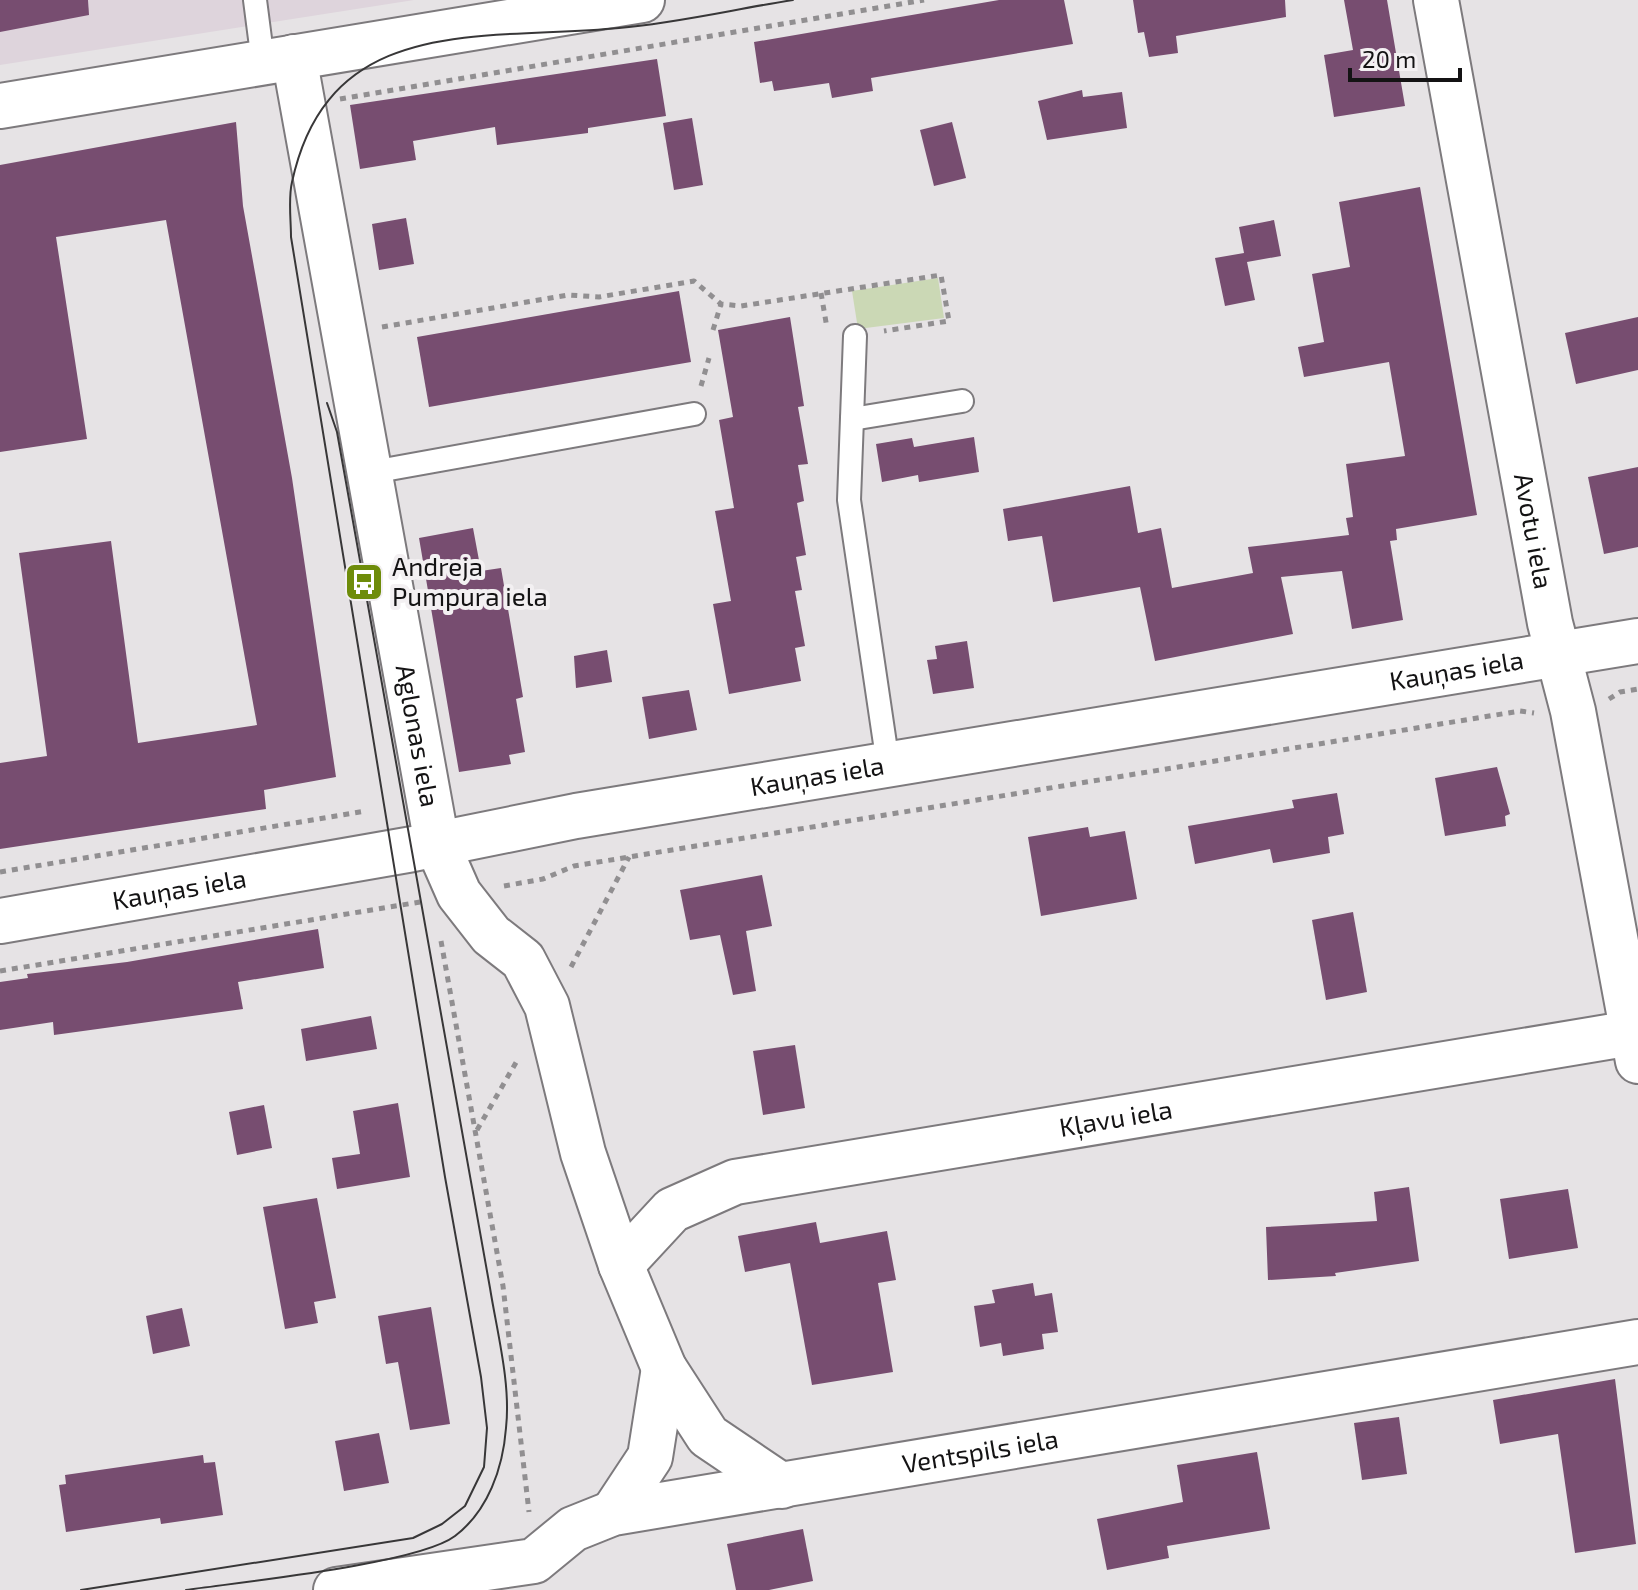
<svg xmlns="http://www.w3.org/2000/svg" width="1638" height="1590" font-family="'Exo 2',sans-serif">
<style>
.built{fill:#ded4dc}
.green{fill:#cbd8b5}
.building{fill:#774d70}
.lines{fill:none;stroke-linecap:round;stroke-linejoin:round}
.service-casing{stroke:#7d7a7d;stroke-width:26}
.minor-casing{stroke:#7d7a7d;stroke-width:48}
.tertiary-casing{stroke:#7d7a7d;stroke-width:48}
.path{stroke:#918f91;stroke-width:5;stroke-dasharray:6 6;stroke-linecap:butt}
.service{stroke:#fff;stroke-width:22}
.minor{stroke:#fff;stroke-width:44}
.tertiary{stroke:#fff;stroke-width:44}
.tram{stroke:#383738;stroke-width:2}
.labels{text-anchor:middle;stroke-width:8;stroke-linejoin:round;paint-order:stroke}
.street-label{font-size:26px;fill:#141314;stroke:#f3f0f2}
.poi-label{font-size:26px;fill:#141314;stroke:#f3f0f2;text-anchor:start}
</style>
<rect width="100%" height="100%" fill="#e6e3e5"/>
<polygon class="built" points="0,0 414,0 0,65"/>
<polygon class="green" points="938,278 944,318 858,329 852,291"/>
<g class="building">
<polygon points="0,0 88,0 89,15 0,32"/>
<polygon points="999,0 1064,0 1073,44 871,78 873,91 832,98 829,83 774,91 772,81 760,83 754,42"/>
<polygon points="1133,0 1285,0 1286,17 1176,36 1178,53 1149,57 1144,32 1138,33"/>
<polygon points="1344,0 1387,0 1405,106 1334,117 1324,55 1353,50"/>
<polygon points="657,59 666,116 588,128 588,133 497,145 495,127 413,141 416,160 360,169 350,105"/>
<polygon points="1082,90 1083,97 1122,92 1127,128 1047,140 1038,101"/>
<polygon points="692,118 703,185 674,190 663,123"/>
<polygon points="236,122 243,206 292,478 336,777 264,790 266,809 0,849 0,763 47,756 19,553 111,541 138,743 257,725 166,220 56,237 87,439 0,452 0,165"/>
<polygon points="952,122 966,178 934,186 920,130"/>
<polygon points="1420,187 1477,515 1396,529 1397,540 1390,541 1403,620 1352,629 1342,571 1281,577 1293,634 1155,661 1140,587 1053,602 1042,536 1008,541 1003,509 1130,486 1138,533 1161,528 1172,588 1253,573 1248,547 1349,535 1346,518 1353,517 1346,464 1405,456 1389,362 1304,377 1298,347 1324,342 1312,274 1350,267 1339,202"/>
<polygon points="406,218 414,264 379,270 372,224"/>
<polygon points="1274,220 1281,256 1247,262 1255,300 1225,306 1215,258 1244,253 1239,227"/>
<polygon points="679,291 691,362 429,407 417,337"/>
<polygon points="790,317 804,406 798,407 808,464 798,465 804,501 797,503 806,555 796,557 802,590 795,591 805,646 795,648 801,681 729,694 713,604 731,601 715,511 734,508 719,420 733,417 718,330"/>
<polygon points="1638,317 1638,370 1576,384 1565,333"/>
<polygon points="974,437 979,472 919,482 918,475 882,482 876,444 912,438 914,447"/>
<polygon points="1638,467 1638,547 1604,554 1588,477"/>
<polygon points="473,528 481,571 501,568 523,697 516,699 525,752 509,755 511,764 459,772 419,538"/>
<polygon points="967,641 974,688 933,694 927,660 937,659 935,646"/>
<polygon points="607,650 612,682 576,688 574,656"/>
<polygon points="689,690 697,730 649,739 642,697"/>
<polygon points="1497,767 1510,814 1505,816 1506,826 1445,836 1435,778"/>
<polygon points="1337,793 1344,834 1328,837 1330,853 1273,863 1270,849 1195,864 1188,826 1294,808 1292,800"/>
<polygon points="1088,827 1090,837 1125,831 1137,899 1041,916 1028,837"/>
<polygon points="762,875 772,926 746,931 756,991 733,995 720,935 690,940 680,890"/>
<polygon points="1353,912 1367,992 1326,1000 1312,920"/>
<polygon points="318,929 324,968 238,982 243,1009 54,1035 53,1022 0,1030 0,982 28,978 27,974 127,962"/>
<polygon points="371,1016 377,1049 306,1061 301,1029"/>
<polygon points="795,1045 805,1108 763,1115 753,1051"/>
<polygon points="398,1103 410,1177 337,1189 332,1158 360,1154 353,1111"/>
<polygon points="264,1105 272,1148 237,1155 229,1112"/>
<polygon points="1409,1187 1419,1261 1335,1273 1336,1276 1268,1280 1266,1227 1377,1221 1374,1192"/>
<polygon points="1568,1189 1578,1248 1509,1259 1500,1199"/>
<polygon points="317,1198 336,1298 314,1302 318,1323 285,1329 263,1207"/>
<polygon points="816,1222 820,1243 887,1231 896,1280 878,1283 893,1372 812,1385 790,1263 745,1272 738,1236"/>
<polygon points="1033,1283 1035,1296 1052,1293 1058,1332 1042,1334 1044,1349 1003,1356 1001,1343 980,1347 974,1306 995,1303 992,1290"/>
<polygon points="431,1307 450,1424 410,1430 398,1362 386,1364 378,1316"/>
<polygon points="182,1308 190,1346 153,1354 146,1316"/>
<polygon points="1615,1379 1636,1544 1575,1553 1558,1434 1500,1444 1493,1400"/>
<polygon points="1399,1417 1407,1474 1362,1480 1354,1423"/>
<polygon points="379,1433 389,1483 344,1491 335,1441"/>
<polygon points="1257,1452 1270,1529 1167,1546 1169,1558 1107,1570 1097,1519 1183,1502 1177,1465"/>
<polygon points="203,1455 204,1463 215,1462 223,1515 161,1524 160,1518 66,1532 59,1485 66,1484 65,1475"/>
<polygon points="803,1529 813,1581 769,1590 736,1590 727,1544"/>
</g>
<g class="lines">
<defs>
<g id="service">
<polyline points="255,0 263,62"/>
<polyline points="855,336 849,500 888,764"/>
<polyline points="852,419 962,401"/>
<polyline points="367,473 694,414"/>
</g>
<g id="minor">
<path id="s1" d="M1436,0l114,623 23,88 65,350"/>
<path id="s2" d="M294,57l143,787 22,50 32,41 32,25 24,46 36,147 38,112 43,103 44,68 74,50"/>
<polyline points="0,106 642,0"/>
<path id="s3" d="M621,1265l51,-55 63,-28 903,-150"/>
<polyline points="613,1513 650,1457 664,1368"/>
<path id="s4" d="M336,1590l198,-29 39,-32 40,-16 1025,-171"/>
</g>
<g id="tertiary">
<path id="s5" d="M0,921l413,-72 163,-33 1062,-175"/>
</g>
</defs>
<use href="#service" class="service-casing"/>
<use href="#minor" class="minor-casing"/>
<use href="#tertiary" class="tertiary-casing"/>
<g class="path">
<polyline points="340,99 924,0"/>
<polyline points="821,293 827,328"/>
<polyline points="382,327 568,295 599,297 694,281 721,304 741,306 941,275 949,321 884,331"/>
<polyline points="713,330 721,304"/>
<polyline points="701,386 709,358"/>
<polyline points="1609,699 1620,692 1638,689"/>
<polyline points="0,872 366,811"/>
<polyline points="504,886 543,879 574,866 1520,711 1534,713"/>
<polyline points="441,941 503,1286 529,1512"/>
<polyline points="571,967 629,857"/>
<polyline points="0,971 420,902"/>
<polyline points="477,1130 518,1059"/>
</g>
<use href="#service" class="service"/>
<use href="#minor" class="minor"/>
<use href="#tertiary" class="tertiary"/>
<g class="tram">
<path d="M81,1590l332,-52 29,-14 23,-18 19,-39 3,-39 -6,-51 -36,-200 -154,-940c0,-18 -3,-38 1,-55 37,-171 194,-141 327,-154 58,-5 116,-19 174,-28"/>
<path d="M186,1590c55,-8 232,-26 269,-54 33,-25 48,-68 51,-108 5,-44 -9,-96 -16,-140l-153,-856 -10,-29"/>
</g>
</g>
<defs>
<symbol id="bus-square" viewBox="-11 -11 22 22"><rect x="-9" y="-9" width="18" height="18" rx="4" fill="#6e8c0a" stroke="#f3f0f2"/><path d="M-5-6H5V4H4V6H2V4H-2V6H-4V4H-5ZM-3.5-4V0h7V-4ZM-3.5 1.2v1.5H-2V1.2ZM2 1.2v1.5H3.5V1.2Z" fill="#fff"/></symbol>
</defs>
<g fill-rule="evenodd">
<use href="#bus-square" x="342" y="560" width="44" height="44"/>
</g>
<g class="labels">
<g class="street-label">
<text dy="9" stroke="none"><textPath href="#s1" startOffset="540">Avotu iela</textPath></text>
<text dy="9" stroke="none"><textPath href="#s5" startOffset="1478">Kauņas iela</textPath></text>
<text dy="9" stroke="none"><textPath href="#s2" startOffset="690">Aglonas iela</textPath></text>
<text dy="9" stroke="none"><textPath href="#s5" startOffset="830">Kauņas iela</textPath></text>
<text dy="9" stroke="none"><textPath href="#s5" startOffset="182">Kauņas iela</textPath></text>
<text dy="9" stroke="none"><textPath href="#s3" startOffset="530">Kļavu iela</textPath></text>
<text dy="9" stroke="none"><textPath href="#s4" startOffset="666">Ventspils iela</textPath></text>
</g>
<g class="poi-label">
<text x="392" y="576">Andreja<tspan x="392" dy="30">Pumpura iela</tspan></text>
</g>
</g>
<path d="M1350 68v12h110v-12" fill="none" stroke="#141314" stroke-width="4"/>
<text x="1362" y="68" font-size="24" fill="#141314" stroke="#f3f0f2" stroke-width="6" paint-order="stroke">20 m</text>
</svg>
